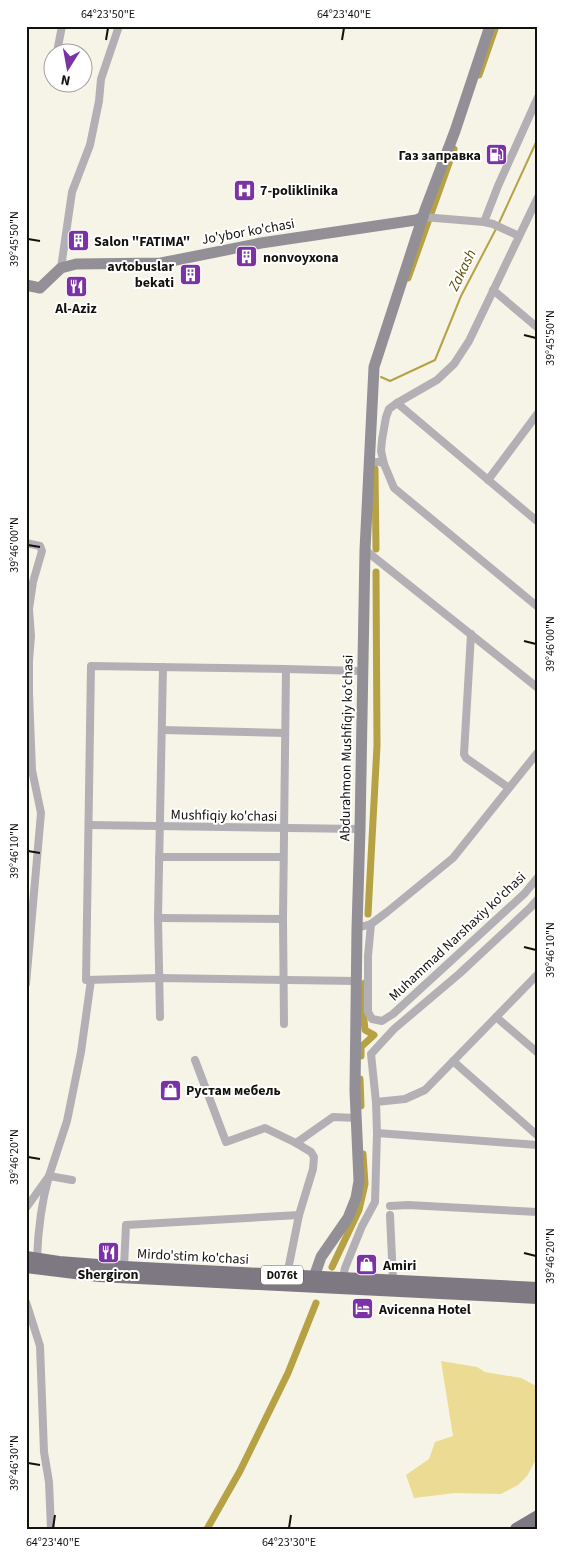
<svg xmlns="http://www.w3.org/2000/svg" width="564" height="1555" font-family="'Source Sans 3',sans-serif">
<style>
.green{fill:#ebdb93}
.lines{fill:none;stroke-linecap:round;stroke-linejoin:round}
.stream{stroke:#b6a245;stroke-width:2}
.canal{stroke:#b6a245;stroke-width:7}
.street{stroke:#b3b0b5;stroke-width:8}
.secondary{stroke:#938f96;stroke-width:11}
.primary{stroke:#7d7881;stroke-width:12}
.ticks{fill:none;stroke:#13120e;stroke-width:2}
.labels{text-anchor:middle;stroke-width:4;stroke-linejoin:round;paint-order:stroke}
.shield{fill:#fff;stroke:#5a5956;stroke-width:1}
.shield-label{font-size:12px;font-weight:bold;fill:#13120e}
.poi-label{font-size:14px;font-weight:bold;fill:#13120e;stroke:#fff;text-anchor:start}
.street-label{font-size:14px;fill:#13120e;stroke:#fff}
.water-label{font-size:15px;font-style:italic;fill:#5d4f03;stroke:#fff}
.neatline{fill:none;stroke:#13120e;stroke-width:2}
.ticks-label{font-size:12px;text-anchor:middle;fill:#13120e}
</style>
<rect width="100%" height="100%" fill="#f6f4e7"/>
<polygon class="green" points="441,1361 477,1367 485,1372 521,1378 538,1387 538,1456 527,1476 518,1485 501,1494 455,1493 414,1498 406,1475 429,1459 435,1442 453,1436"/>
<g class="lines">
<g class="stream">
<polyline points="499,223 538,138"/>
<polyline points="381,377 390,381 435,360 461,296 497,227"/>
</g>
<g class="canal">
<polyline points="479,75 496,26"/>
<polyline points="408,278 454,149"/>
<polyline points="375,469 376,549"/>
<polyline points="368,914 377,746 376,572"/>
<polyline points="361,1056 361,1047 374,1035 365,1030 363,1009 365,983"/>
<polyline points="360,1079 361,1106"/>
<polyline points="332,1267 359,1210 365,1184 363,1154"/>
<polyline points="207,1529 240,1471 288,1373 316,1303"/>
</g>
<g class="street">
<polyline points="57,52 62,26"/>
<polyline points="423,217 484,222 493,224 519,236"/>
<polyline points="484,222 498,186 538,97"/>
<polyline points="61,268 72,192 90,145 99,101 101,79 119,26"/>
<polyline points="493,290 538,328"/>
<polyline points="397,403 538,522"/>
<polyline points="368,462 380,462 384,464 394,488 538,607"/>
<polyline points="384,464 381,451 382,440 386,417 389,409 397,403 437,380 454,364 469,341 538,197"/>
<polyline points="488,480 538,413"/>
<polyline points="26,543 40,546 42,551 33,582 29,609 31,636 29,661 29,693 32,770 41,813 26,984"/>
<polyline points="365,550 538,688"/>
<polyline points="471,634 464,754 466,758 509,788"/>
<polyline points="162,730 285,733"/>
<polyline points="89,825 360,829"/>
<polyline points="159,857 283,857"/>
<polyline points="158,918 283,919"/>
<polyline points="371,924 368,956 368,1012 372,1019 382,1021 393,1014 525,893 538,877"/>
<polyline points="357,928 371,924 387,912 453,858 538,752"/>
<polyline points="356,981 159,978 86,980 91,666 286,669 362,671"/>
<polyline points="160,1017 158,918 163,667"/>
<polyline points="496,1017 538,1053"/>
<polyline points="284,1024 283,919 286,669"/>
<polyline points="195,1060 226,1142 265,1128 296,1143 311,1152 314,1157 313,1169 299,1215 287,1275"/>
<polyline points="453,1061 538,1136"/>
<polyline points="376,1102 405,1099 425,1090 538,974"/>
<polyline points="377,1133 538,1145"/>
<polyline points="296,1143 333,1117 356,1118"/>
<polyline points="390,1206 408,1205 538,1212"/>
<polyline points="26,1208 49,1176 67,1121 81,1052 91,980"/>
<polyline points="390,1215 393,1280"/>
<path d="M37,1259c1,-29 4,-55 12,-83l23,4"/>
<polyline points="124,1267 126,1225 299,1215"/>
<polyline points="343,1278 345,1268 362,1226 375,1202 377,1133 376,1102 371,1054 394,1029 459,974 530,908 538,899"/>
<polyline points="26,1302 40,1346 44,1452 49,1482 51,1529"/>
</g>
<g class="secondary">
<polyline points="26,285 40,288 61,268 76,264 161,263 261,243 416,220 423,217"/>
<polyline points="314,1277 321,1257 348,1218 356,1198 359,1181 355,1091 357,928 360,829 365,550 374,367 425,210 455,131 490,26"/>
</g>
<g class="primary">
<polyline points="26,1257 59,1262 124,1267 538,1288"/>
<polyline points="26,1267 99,1276 538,1298"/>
<polyline points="516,1529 538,1516"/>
<polyline points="536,1529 538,1528"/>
</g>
</g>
<path class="ticks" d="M106,40l2,-12M342,40l2,-12M28,239l12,2M524,335l12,3M28,545l12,2M524,641l12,3M28,851l12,2M524,947l12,3M28,1157l12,2M524,1253l12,3M28,1463l12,2M53,1528l2,-13M289,1528l2,-13"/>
<defs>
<symbol id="fuel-square" viewBox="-11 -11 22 22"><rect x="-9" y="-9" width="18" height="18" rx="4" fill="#7b32a4" stroke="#fff"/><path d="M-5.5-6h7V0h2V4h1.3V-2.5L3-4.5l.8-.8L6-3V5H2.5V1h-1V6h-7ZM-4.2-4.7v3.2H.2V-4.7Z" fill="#fff"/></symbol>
<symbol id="hospital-square" viewBox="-11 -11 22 22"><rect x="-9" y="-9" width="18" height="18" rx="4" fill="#7b32a4" stroke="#fff"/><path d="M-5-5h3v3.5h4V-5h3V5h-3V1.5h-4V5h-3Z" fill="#fff"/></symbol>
<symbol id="building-square" viewBox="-11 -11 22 22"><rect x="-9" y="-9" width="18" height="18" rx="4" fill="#7b32a4" stroke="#fff"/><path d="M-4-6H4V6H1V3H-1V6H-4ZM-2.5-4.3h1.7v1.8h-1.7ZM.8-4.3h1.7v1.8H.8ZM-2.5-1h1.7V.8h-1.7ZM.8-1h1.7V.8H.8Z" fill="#fff"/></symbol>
<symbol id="restaurant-square" viewBox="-11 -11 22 22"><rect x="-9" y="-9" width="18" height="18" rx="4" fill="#7b32a4" stroke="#fff"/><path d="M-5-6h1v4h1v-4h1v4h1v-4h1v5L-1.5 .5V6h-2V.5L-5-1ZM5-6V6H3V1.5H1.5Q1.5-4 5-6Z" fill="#fff"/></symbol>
<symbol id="shop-square" viewBox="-11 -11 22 22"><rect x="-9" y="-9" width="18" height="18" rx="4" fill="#7b32a4" stroke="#fff"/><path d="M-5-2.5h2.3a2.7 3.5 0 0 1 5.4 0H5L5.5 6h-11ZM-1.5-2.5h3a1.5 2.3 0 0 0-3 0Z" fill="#fff"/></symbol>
<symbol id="hotel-square" viewBox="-11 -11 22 22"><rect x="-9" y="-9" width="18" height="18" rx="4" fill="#7b32a4" stroke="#fff"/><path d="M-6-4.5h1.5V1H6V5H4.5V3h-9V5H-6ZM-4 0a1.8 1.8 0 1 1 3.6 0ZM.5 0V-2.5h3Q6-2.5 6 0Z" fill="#fff"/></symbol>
</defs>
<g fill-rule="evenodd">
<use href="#fuel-square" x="484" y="142" width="25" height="25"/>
<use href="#hospital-square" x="232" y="178" width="25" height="25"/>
<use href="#building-square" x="66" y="228" width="25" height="25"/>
<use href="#building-square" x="234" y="244" width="25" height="25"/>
<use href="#building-square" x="178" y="262" width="25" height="25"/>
<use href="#restaurant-square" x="64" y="274" width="25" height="25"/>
<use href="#shop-square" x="158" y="1078" width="25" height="25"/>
<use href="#restaurant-square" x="96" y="1240" width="25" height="25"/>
<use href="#shop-square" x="354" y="1252" width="25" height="25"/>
<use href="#hotel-square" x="350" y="1296" width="25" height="25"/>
</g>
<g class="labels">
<rect class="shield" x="261" y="1265.5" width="42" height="19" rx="4"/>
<g class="shield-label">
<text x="282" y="1279">D076t</text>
</g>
<g class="poi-label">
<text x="481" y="160" text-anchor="end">Газ заправка</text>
<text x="260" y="195">7-poliklinika</text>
<text x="94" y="246">Salon "FATIMA"</text>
<text x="263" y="262">nonvoyxona</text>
<text x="174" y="271" text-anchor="end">avtobuslar<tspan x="174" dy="16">bekati</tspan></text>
<text x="76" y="313" text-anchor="middle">Al-Aziz</text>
<text x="186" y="1095">Рустам мебель</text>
<text x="383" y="1270">Amiri</text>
<text x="108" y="1279" text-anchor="middle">Shergiron</text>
<text x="379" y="1314">Avicenna Hotel</text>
</g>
<g class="street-label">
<text transform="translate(248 231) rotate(-10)" y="5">Jo'ybor ko'chasi</text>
<text transform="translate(346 748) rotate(-89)" y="5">Abdurahmon Mushfiqiy koʻchasi</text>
<text transform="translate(224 815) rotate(1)" y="5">Mushfiqiy ko'chasi</text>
<text transform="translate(457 936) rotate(-43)" y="5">Muhammad Narshaxiy ko'chasi</text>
<text transform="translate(193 1256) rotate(3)" y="5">Mirdo'stim ko'chasi</text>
</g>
<g class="water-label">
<text transform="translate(462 270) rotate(-64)" y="5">Zakash</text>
</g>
</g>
<rect width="564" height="1555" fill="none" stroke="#ffffff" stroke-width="55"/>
<g transform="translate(68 68) rotate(191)"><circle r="24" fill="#ffffff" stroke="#a1a09f"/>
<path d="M0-4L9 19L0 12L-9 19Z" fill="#7b32a4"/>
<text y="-8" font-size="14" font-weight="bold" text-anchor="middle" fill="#13120e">N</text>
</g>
<rect x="28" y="28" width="508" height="1500" class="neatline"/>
<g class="ticks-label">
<text x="108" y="18">64°23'50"E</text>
<text x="344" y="18">64°23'40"E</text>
<text transform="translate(14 239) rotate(-90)" y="4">39°45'50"N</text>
<text transform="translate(550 338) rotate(-90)" y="4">39°45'50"N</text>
<text transform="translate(14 545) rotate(-90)" y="4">39°46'00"N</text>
<text transform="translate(550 644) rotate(-90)" y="4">39°46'00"N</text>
<text transform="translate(14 851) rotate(-90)" y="4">39°46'10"N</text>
<text transform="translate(550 950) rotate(-90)" y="4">39°46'10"N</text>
<text transform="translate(14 1157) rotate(-90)" y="4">39°46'20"N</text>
<text transform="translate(550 1256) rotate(-90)" y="4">39°46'20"N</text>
<text transform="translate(14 1463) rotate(-90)" y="4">39°46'30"N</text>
<text x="53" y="1546">64°23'40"E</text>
<text x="289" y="1546">64°23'30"E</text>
</g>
</svg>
